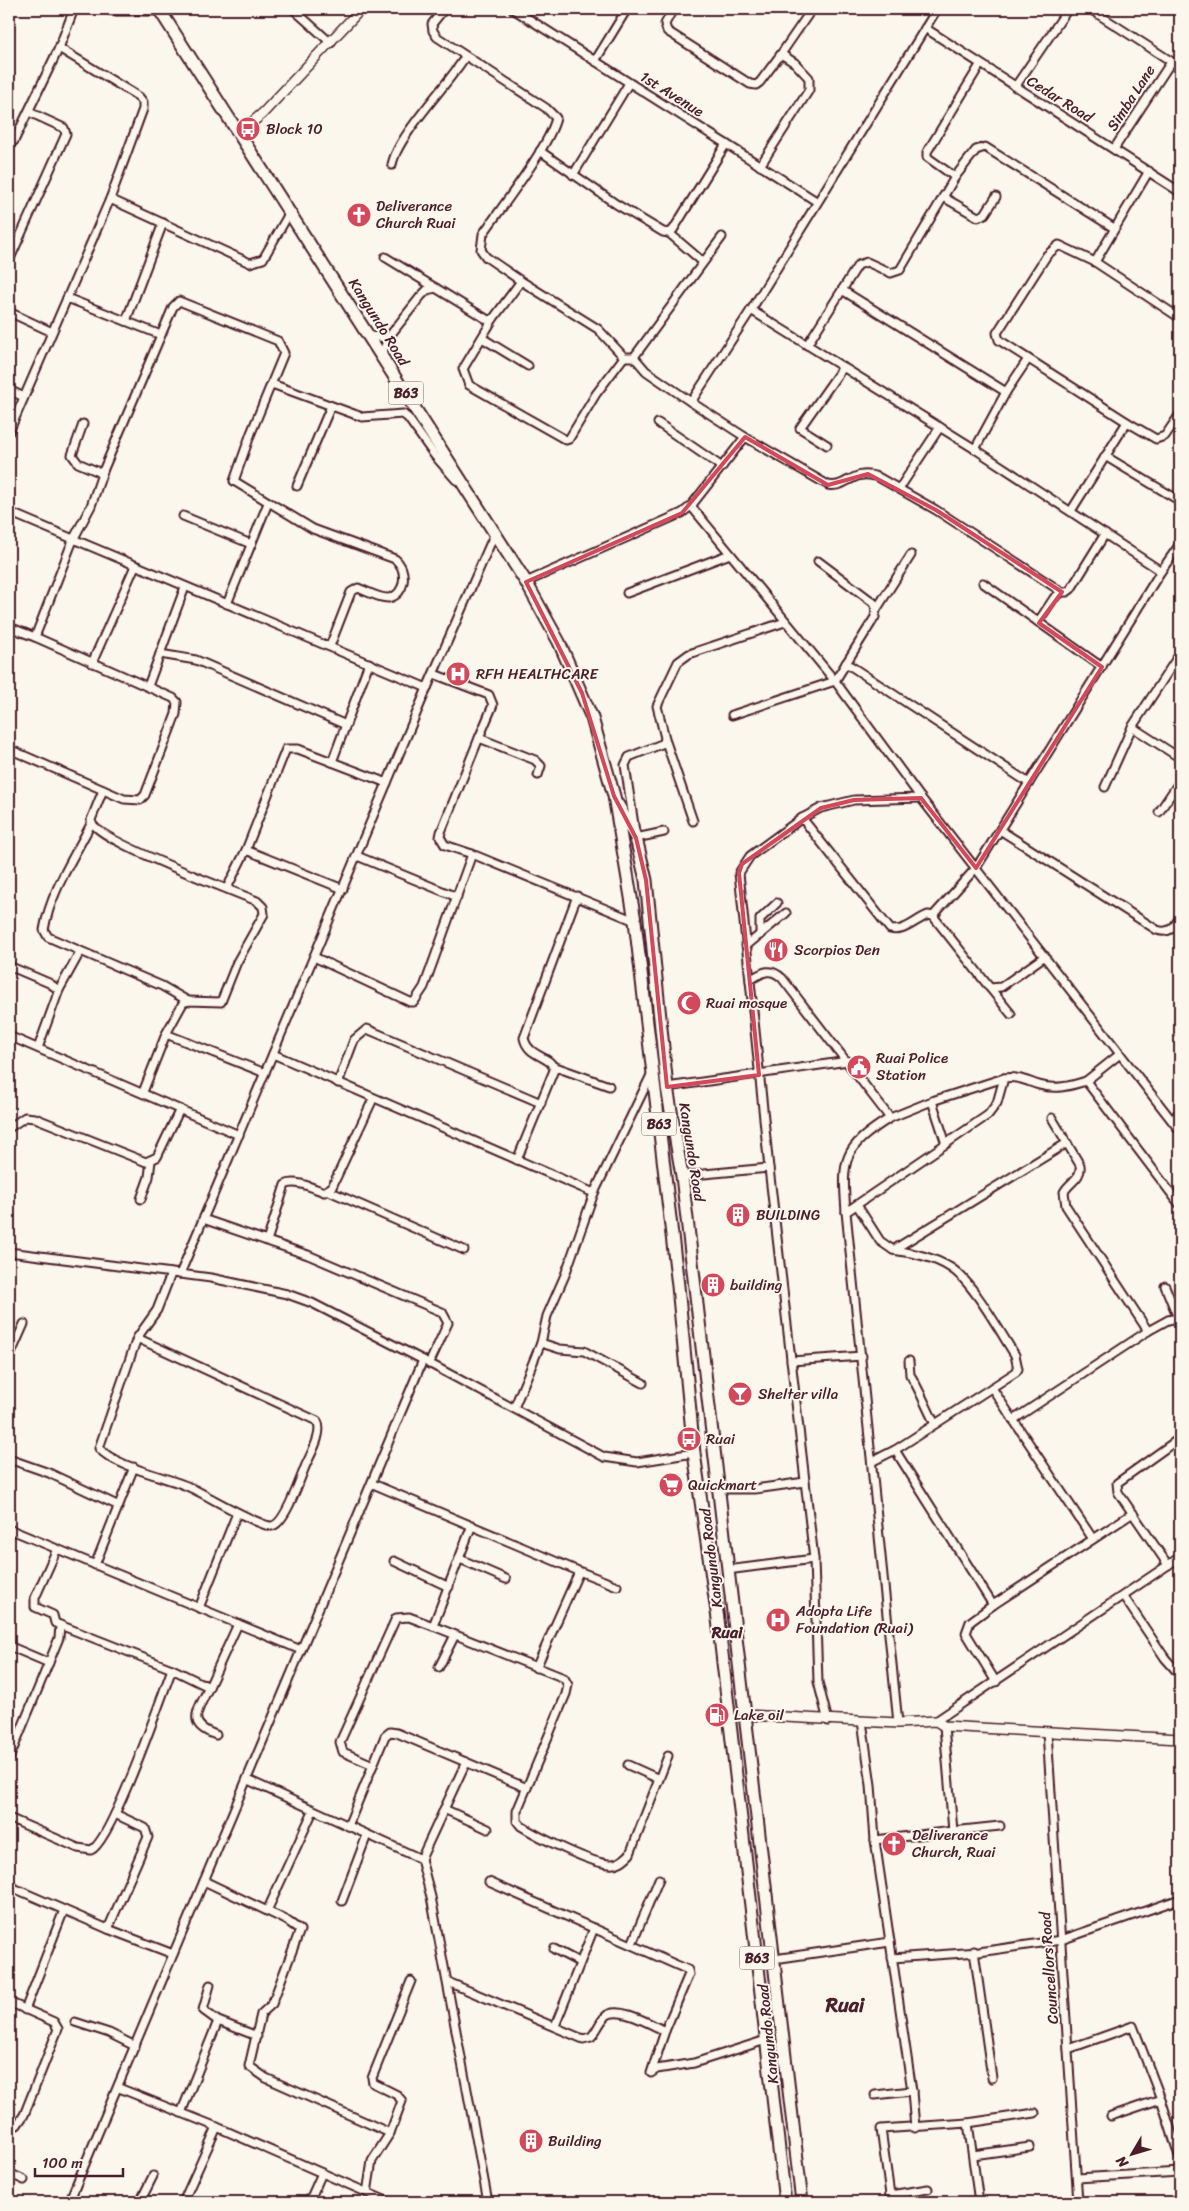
<svg xmlns="http://www.w3.org/2000/svg" width="1189" height="2211" font-family="Sriracha,sans-serif">
<style>
.lines{fill:none;stroke-linecap:round;stroke-linejoin:round}
.minor-casing{stroke:#4a1f2b;stroke-width:11}
.tertiary-casing{stroke:#4a1f2b;stroke-width:12}
.trunk-casing{stroke:#4a1f2b;stroke-width:15}
.minor{stroke:#fbf7ec;stroke-width:7}
.tertiary{stroke:#fbf7ec;stroke-width:9}
.trunk{stroke:#fbf7ec;stroke-width:11}
.marked{fill:none;stroke:#d1495b;stroke-width:4;stroke-linejoin:round}
.labels{text-anchor:middle;stroke-width:4;stroke-linejoin:round;paint-order:stroke}
.shield{fill:#fbf7ec;stroke:#7f6065;stroke-width:1}
.shield-label{font-size:14px;font-weight:bold;fill:#4a1f2b}
.street-label{font-size:15px;fill:#4a1f2b;stroke:#fbf7ec}
.poi-label{font-size:15px;fill:#4a1f2b;stroke:#fbf7ec;text-anchor:start}
.neighbourhood-label{font-size:16px;font-weight:bold;fill:#4a1f2b;stroke:#fbf7ec}
.district-label{font-size:20px;font-weight:bold;fill:#4a1f2b;stroke:#fbf7ec}
</style>
<rect width="100%" height="100%" fill="#fbf7ec"/>
<filter id="ink" filterUnits="userSpaceOnUse"><feTurbulence type="fractalNoise" baseFrequency=".02" numOctaves="2"/><feDisplacementMap in="SourceGraphic" scale="10" xChannelSelector="R" yChannelSelector="G"/><feConvolveMatrix kernelMatrix="1 2 1 2 8 2 1 2 1" color-interpolation-filters="sRGB"/></filter>
<g filter="url(#ink)">
<g class="lines">
<defs>
<g id="minor">
<polyline points="105,9 113,11 161,11"/>
<polyline points="293,9 331,43"/>
<path d="M444,9l-12,15 1,7 4,6 109,71 10,10c-6,27 -55,90 -73,116l-2,16 5,7 35,24 77,48 26,28h10l12,14 45,31"/>
<polyline points="513,9 816,201"/>
<polyline points="673,9 665,24 667,31 750,84 756,85 760,82 781,54 795,63 809,78 809,90 760,166"/>
<polyline points="1090,9 1180,67"/>
<polyline points="925,28 1180,192"/>
<polyline points="781,54 812,9"/>
<polyline points="595,61 627,9"/>
<polyline points="1015,87 1068,9"/>
<polyline points="9,142 14,141 59,48 74,9"/>
<polyline points="1114,149 1171,62"/>
<polyline points="540,151 616,204 663,232 669,233 673,230 726,144"/>
<path d="M392,165c5,-29 56,-80 73,-108"/>
<polyline points="573,175 629,83"/>
<polyline points="955,177 976,150 985,147 1114,228"/>
<polyline points="943,197 978,217 985,214 996,197"/>
<polyline points="110,199 250,263 263,259 290,212"/>
<polyline points="669,233 703,262"/>
<polyline points="385,257 488,320 493,319"/>
<polyline points="9,261 66,134 64,128 29,112"/>
<polyline points="1095,262 1149,171"/>
<polyline points="521,281 493,319 463,369 469,385 566,440 569,439 596,394 624,357"/>
<polyline points="842,290 1006,392 975,449"/>
<polyline points="67,298 161,335"/>
<polyline points="751,310 975,449 1161,571"/>
<polyline points="9,312 52,332"/>
<polyline points="1180,318 1095,262 1059,245 1047,255 997,333 999,340 1127,422 1156,439 1165,436 1180,414"/>
<polyline points="126,321 163,223"/>
<polyline points="370,336 388,338"/>
<polyline points="482,338 528,366"/>
<polyline points="807,345 858,265 867,262 891,273 900,270 955,177 927,157 927,152 980,65"/>
<polyline points="382,355 388,338 421,296 427,290 436,288"/>
<polyline points="634,357 722,237"/>
<polyline points="272,384 362,417 403,414 408,418 435,456 456,480"/>
<polyline points="9,390 24,397"/>
<polyline points="1006,392 1028,359"/>
<polyline points="658,423 722,467"/>
<path d="M83,424l-11,31 6,8 21,9 4,-1 70,-164 6,-6 99,40 6,12 -33,80 -17,48 79,48 82,30c13,11 11,35 -6,39 -9,1 -23,-7 -31,-10l-7,4 -21,54"/>
<polyline points="9,432 110,199 143,109 143,102 139,97 59,48"/>
<path d="M745,437l83,48c19,4 24,-17 50,-8l58,33 126,82h5l4,-3 34,-55"/>
<polyline points="827,445 800,428 843,367"/>
<polyline points="1105,456 1180,501"/>
<polyline points="297,486 331,406"/>
<polyline points="899,489 940,427"/>
<polyline points="691,506 835,681 921,798 1180,1131"/>
<polyline points="1071,511 1127,422"/>
<polyline points="9,512 427,688"/>
<polyline points="183,516 251,544"/>
<polyline points="526,582 682,513 691,506 745,437 691,402 751,310 937,9"/>
<polyline points="983,583 1102,667"/>
<polyline points="627,593 730,554"/>
<polyline points="227,604 268,503"/>
<polyline points="876,610 911,555"/>
<polyline points="1038,622 1054,598 1062,592"/>
<polyline points="9,627 35,637"/>
<polyline points="160,654 196,660 346,725"/>
<polyline points="92,663 135,566"/>
<polyline points="846,663 1029,783"/>
<polyline points="434,674 489,695 493,705 479,738"/>
<polyline points="148,686 185,587"/>
<polyline points="732,715 835,681 875,617 876,610 874,603 818,561"/>
<polyline points="1132,727 1180,758"/>
<polyline points="665,739 693,821"/>
<polyline points="9,749 124,799 140,800 145,795 176,714 177,702 173,698 35,637 73,540 91,506 103,471"/>
<polyline points="332,762 369,663"/>
<polyline points="538,775 541,766 535,760 479,738 441,832 440,837 445,845 472,854 635,921"/>
<polyline points="1105,787 1132,727 1177,658 1180,659"/>
<path d="M103,790l-12,30c1,19 142,71 166,81l6,6 1,7 -27,48 -16,40 -33,-1 -5,2 -17,31 99,39"/>
<polyline points="1159,812 1180,781"/>
<path d="M802,818l88,111c14,4 25,-9 38,-14l5,1 57,72 11,-1 44,-31"/>
<path d="M91,824c-17,33 -41,69 -47,106l4,7 114,49 26,15"/>
<path d="M1000,830l157,100c12,4 17,-2 23,-13"/>
<polyline points="664,832 636,838 625,765 629,757 664,743 665,738 657,706 678,662 689,654 785,622"/>
<polyline points="246,850 286,749 298,749 387,783"/>
<polyline points="357,856 457,897"/>
<polyline points="227,888 246,850 343,889"/>
<polyline points="933,916 976,868 1161,571 1180,544"/>
<polyline points="760,935 760,919 777,903"/>
<polyline points="746,946 786,913"/>
<polyline points="314,957 410,1002 414,1002 424,987 472,854"/>
<polyline points="9,966 49,983 59,990 38,1048"/>
<path d="M750,980c13,-8 20,-13 32,-2l108,140 42,-17 72,-23"/>
<polyline points="990,988 1011,1014"/>
<polyline points="59,990 80,952"/>
<polyline points="9,1036 239,1135"/>
<polyline points="273,1054 594,1193"/>
<polyline points="1120,1054 1086,1081 1180,1205"/>
<polyline points="553,1066 609,1086"/>
<polyline points="338,1083 354,1040 367,1029 541,1103"/>
<polyline points="667,1087 848,1061"/>
<polyline points="143,1092 166,1034"/>
<polyline points="932,1101 946,1144"/>
<path d="M1052,1118l28,47c2,14 -11,17 -16,27l2,14 82,125"/>
<polyline points="1173,1121 1180,1110"/>
<polyline points="9,1128 25,1117 35,1118 146,1162 157,1157 180,1109"/>
<path d="M517,1160l37,-90c-2,-15 -26,-12 -30,-32l53,-142"/>
<polyline points="682,1176 769,1168"/>
<polyline points="329,1191 464,1250"/>
<polyline points="141,1199 149,1177 151,1161"/>
<polyline points="857,1205 880,1241 893,1250 1067,1143"/>
<path d="M846,1212c-4,-53 -4,-64 44,-94"/>
<polyline points="203,1219 308,1255 442,1312 448,1323 429,1364"/>
<path d="M267,1241l18,-56c10,-6 28,3 39,7l8,-5 41,-88"/>
<polyline points="9,1252 211,1278 287,1294 312,1303 423,1360 604,1457 637,1462 694,1453"/>
<polyline points="180,1274 427,688 495,533"/>
<polyline points="1165,1286 1178,1318"/>
<path d="M137,1338l180,83c7,12 -7,34 -12,46 -5,12 -20,57 -33,59 -12,1 -67,-32 -83,-39 -22,-10 -76,-21 -90,-39l38,-110 20,-28 14,-36"/>
<polyline points="9,1358 24,1324"/>
<polyline points="791,1361 862,1356"/>
<path d="M909,1361l1,14c5,5 20,40 25,49"/>
<polyline points="643,1383 584,1351 560,1349 541,1343 547,1316 565,1275 594,1193 651,1075"/>
<polyline points="992,1388 1093,1539"/>
<polyline points="514,1408 541,1343"/>
<polyline points="1013,1420 1148,1331 1168,1320 1178,1318 1180,1320"/>
<polyline points="895,1450 993,1605 1133,1513"/>
<polyline points="9,1459 49,1473 119,1506"/>
<path d="M873,1461l22,-11 121,-78 2,-3 -3,-14c-15,-23 -42,-73 -64,-87 -17,-11 -38,-15 -58,-18"/>
<polyline points="373,1484 576,1570 578,1574 536,1668"/>
<polyline points="718,1489 755,1489 805,1482"/>
<path d="M472,1525l-39,101 131,52 4,7 -2,9 -49,117v10l4,5c16,10 71,38 89,38 8,1 14,-4 20,-10l38,-98"/>
<polyline points="9,1529 301,1650"/>
<polyline points="460,1559 506,1579"/>
<polyline points="394,1561 449,1587"/>
<polyline points="95,1565 134,1467"/>
<polyline points="1168,1565 1118,1492 1117,1483 1180,1438"/>
<polyline points="576,1570 617,1586"/>
<polyline points="727,1570 814,1559"/>
<polyline points="1124,1597 1165,1658 1180,1675"/>
<polyline points="993,1605 970,1622 966,1633 996,1682"/>
<polyline points="199,1608 237,1513"/>
<polyline points="9,1646 49,1663"/>
<polyline points="439,1667 455,1635"/>
<polyline points="172,1669 209,1687 238,1624"/>
<path d="M209,1687c-11,24 -24,37 7,48"/>
<polyline points="828,1721 818,1682 814,1559 769,1168 739,873 750,856 802,818 821,808 854,800 921,798"/>
<polyline points="862,1721 871,1785 875,1840"/>
<polyline points="936,1721 1180,1557"/>
<path d="M898,1723l-52,-511 142,-97 9,-12 7,-25c14,-2 22,3 35,7 16,5 31,1 47,-4"/>
<polyline points="1047,1732 1078,2202"/>
<polyline points="9,1759 59,1638 60,1625 55,1623 53,1615 35,1607 35,1598 57,1549"/>
<polyline points="373,1765 343,1752 340,1742 396,1618 409,1617 433,1626"/>
<polyline points="628,1765 659,1779"/>
<polyline points="248,1780 421,1859 431,1897 488,2202"/>
<polyline points="444,1809 488,1829"/>
<path d="M9,1818l69,30 13,2c21,-9 70,-152 81,-181l-112,-44"/>
<polyline points="348,1826 385,1736 390,1732 397,1733 527,1788"/>
<polyline points="953,1831 1000,1826"/>
<polyline points="421,1859 466,1762"/>
<polyline points="204,1881 286,1920 300,1930 272,2004 261,2014 249,2066 266,2078 390,2133"/>
<polyline points="489,1882 688,1970 689,1974 665,2031 651,2073 657,2069 694,2063 766,2040"/>
<polyline points="9,1886 108,1929 173,1954"/>
<polyline points="342,1901 367,1835"/>
<polyline points="267,1911 313,1811"/>
<polyline points="108,1929 148,1837 145,1828 115,1814"/>
<polyline points="632,1944 659,1879"/>
<polyline points="554,1949 579,1962"/>
<polyline points="974,1951 992,2078"/>
<polyline points="781,1958 890,1942"/>
<polyline points="892,1958 979,1952 1061,1940 1180,1899"/>
<path d="M448,1982l135,57 8,-2c6,-6 8,-14 14,-20 12,-13 47,8 60,14"/>
<polyline points="210,1985 203,2010 218,2021"/>
<polyline points="9,2002 54,2022 58,2029 24,2115 17,2125 9,2128"/>
<polyline points="25,2010 64,1910"/>
<polyline points="75,2022 109,2033 135,2046"/>
<polyline points="555,2026 594,1928"/>
<polyline points="1068,2049 1133,2026 1161,2099 1180,2159"/>
<polyline points="119,2088 217,2127 322,2173 309,2202"/>
<polyline points="875,2095 912,2091"/>
<polyline points="181,2113 218,2021 257,2036"/>
<polyline points="1111,2116 1161,2099"/>
<polyline points="968,2123 1035,2113"/>
<polyline points="915,2128 912,2091 875,1840 953,1831 944,1726"/>
<polyline points="973,2155 1030,2147"/>
<polyline points="9,2173 24,2180"/>
<polyline points="322,2173 389,2202"/>
<polyline points="1077,2178 1180,2172"/>
<polyline points="367,2193 372,2161 390,2133 402,2101 397,2095 373,2083 372,2078 411,1981"/>
<polyline points="890,2195 928,2189"/>
<polyline points="69,2202 423,1360"/>
<polyline points="140,2202 153,2176"/>
<polyline points="183,2202 217,2127"/>
<polyline points="891,2202 881,2129 968,2123 979,2202"/>
</g>
<g id="tertiary">
<polyline points="240,133 263,113 361,9"/>
<polyline points="745,1715 898,1723 936,1721 944,1726 1180,1739"/>
</g>
<g id="trunk">
<polyline points="159,9 526,582 559,642 592,718 614,796 635,921 678,1286 694,1453 718,1619 785,2202"/>
<polyline points="618,805 636,838 646,880 667,1087 682,1176 802,2202"/>
</g>
</defs>
<use href="#minor" class="minor-casing"/>
<use href="#tertiary" class="tertiary-casing"/>
<use href="#trunk" class="trunk-casing"/>
<use href="#minor" class="minor"/>
<use href="#tertiary" class="tertiary"/>
<use href="#trunk" class="trunk"/>
</g>
</g>
<path class="marked" d="M745,437l83,48 40,-11 68,36 126,82 -23,31 63,44 -126,201 -55,-70 -67,2 -33,8 -79,56 -3,9 20,202 -92,12 -21,-207 -10,-42 -22,-42 -32,-103 -56,-111 156,-69z"/>
<defs>
<symbol id="bus-disc" viewBox="-11 -11 22 22"><circle r="9.5" fill="#d1495b" stroke="#fbf7ec"/><path d="M-5-6H5V4H4V6H2V4H-2V6H-4V4H-5ZM-3.5-4V0h7V-4ZM-3.5 1.2v1.5H-2V1.2ZM2 1.2v1.5H3.5V1.2Z" fill="#fff"/></symbol>
<symbol id="church-disc" viewBox="-11 -11 22 22"><circle r="9.5" fill="#d1495b" stroke="#fbf7ec"/><path d="M-1.2-6h2.4v3.5h3.3v2.4h-3.3V6h-2.4V-.1h-3.3v-2.4h3.3Z" fill="#fff"/></symbol>
<symbol id="hospital-disc" viewBox="-11 -11 22 22"><circle r="9.5" fill="#d1495b" stroke="#fbf7ec"/><path d="M-5-5h3v3.5h4V-5h3V5h-3V1.5h-4V5h-3Z" fill="#fff"/></symbol>
<symbol id="restaurant-disc" viewBox="-11 -11 22 22"><circle r="9.5" fill="#d1495b" stroke="#fbf7ec"/><path d="M-5-6h1v4h1v-4h1v4h1v-4h1v5L-1.5 .5V6h-2V.5L-5-1ZM5-6V6H3V1.5H1.5Q1.5-4 5-6Z" fill="#fff"/></symbol>
<symbol id="mosque-disc" viewBox="-11 -11 22 22"><circle r="9.5" fill="#d1495b" stroke="#fbf7ec"/><path d="M3.5-4.9A6 6 0 1 0 3.5 4.9A5 5 0 1 1 3.5-4.9Z" fill="#fff"/></symbol>
<symbol id="civic-disc" viewBox="-11 -11 22 22"><circle r="9.5" fill="#d1495b" stroke="#fbf7ec"/><path d="M-.6-6.5H3V-4.5H.6V-3L4-1V1h2V6H-6V1h2V-1L-.6-3ZM-1.2 2.5V6h2.4V2.5Z" fill="#fff"/></symbol>
<symbol id="building-disc" viewBox="-11 -11 22 22"><circle r="9.5" fill="#d1495b" stroke="#fbf7ec"/><path d="M-4-6H4V6H1V3H-1V6H-4ZM-2.5-4.3h1.7v1.8h-1.7ZM.8-4.3h1.7v1.8H.8ZM-2.5-1h1.7V.8h-1.7ZM.8-1h1.7V.8H.8Z" fill="#fff"/></symbol>
<symbol id="bar-disc" viewBox="-11 -11 22 22"><circle r="9.5" fill="#d1495b" stroke="#fbf7ec"/><path d="M-6-5H6L.8 .8V4.5H3.5V6h-7V4.5H-.8V.8Z" fill="#fff"/></symbol>
<symbol id="supermarket-disc" viewBox="-11 -11 22 22"><circle r="9.5" fill="#d1495b" stroke="#fbf7ec"/><path d="M-6-5.5h2.5l.6 2H6L4.5 2H-2.5L-4.4-4H-6ZM-1.5 3.2a1.3 1.3 0 1 0 .1 0ZM3 3.2a1.3 1.3 0 1 0 .1 0Z" fill="#fff"/></symbol>
<symbol id="fuel-disc" viewBox="-11 -11 22 22"><circle r="9.5" fill="#d1495b" stroke="#fbf7ec"/><path d="M-5.5-6h7V0h2V4h1.3V-2.5L3-4.5l.8-.8L6-3V5H2.5V1h-1V6h-7ZM-4.2-4.7v3.2H.2V-4.7Z" fill="#fff"/></symbol>
</defs>
<g fill-rule="evenodd">
<use href="#bus-disc" x="234" y="115" width="28" height="28"/>
<use href="#church-disc" x="345" y="201" width="28" height="28"/>
<use href="#hospital-disc" x="444" y="660" width="28" height="28"/>
<use href="#restaurant-disc" x="762" y="936" width="28" height="28"/>
<use href="#mosque-disc" x="675" y="989" width="28" height="28"/>
<use href="#civic-disc" x="845" y="1053" width="28" height="28"/>
<use href="#building-disc" x="724" y="1201" width="28" height="28"/>
<use href="#building-disc" x="699" y="1271" width="28" height="28"/>
<use href="#bar-disc" x="726" y="1380" width="28" height="28"/>
<use href="#bus-disc" x="675" y="1425" width="28" height="28"/>
<use href="#supermarket-disc" x="657" y="1471" width="28" height="28"/>
<use href="#hospital-disc" x="764" y="1606" width="28" height="28"/>
<use href="#fuel-disc" x="703" y="1701" width="28" height="28"/>
<use href="#church-disc" x="880" y="1830" width="28" height="28"/>
<use href="#building-disc" x="517" y="2127" width="28" height="28"/>
</g>
<g class="labels">
<g class="shield">
<rect x="388.5" y="381.5" width="35" height="23" rx="4"/>
<rect x="641.5" y="1112.5" width="35" height="23" rx="4"/>
<rect x="739.5" y="1946.5" width="35" height="23" rx="4"/>
</g>
<g class="shield-label">
<text x="406" y="398">B63</text>
<text x="659" y="1129">B63</text>
<text x="757" y="1963">B63</text>
</g>
<g class="street-label">
<text transform="translate(672 94) rotate(32)" y="5">1st Avenue</text>
<text transform="translate(1131 98) rotate(-57)" y="5">Simba Lane</text>
<text transform="translate(1060 99) rotate(32)" y="5">Cedar Road</text>
<text transform="translate(379 322) rotate(58)" y="5">Kangundo Road</text>
<text transform="translate(692 1152) rotate(81)" y="5">Kangundo Road</text>
<text transform="translate(711 1558) rotate(-97)" y="5">Kangundo Road</text>
<text transform="translate(1049 1968) rotate(-94)" y="5">Councellors Road</text>
<text transform="translate(768 2034) rotate(-96)" y="5">Kangundo Road</text>
</g>
<g class="poi-label">
<text x="266" y="134">Block 10</text>
<text x="376" y="211">Deliverance<tspan x="376" dy="17">Church Ruai</tspan></text>
<text x="476" y="679">RFH HEALTHCARE</text>
<text x="794" y="955">Scorpios Den</text>
<text x="706" y="1008">Ruai mosque</text>
<text x="876" y="1063">Ruai Police<tspan x="876" dy="17">Station</tspan></text>
<text x="756" y="1220">BUILDING</text>
<text x="730" y="1290">building</text>
<text x="758" y="1399">Shelter villa</text>
<text x="706" y="1444">Ruai</text>
<text x="688" y="1490">Quickmart</text>
<text x="796" y="1616">Adopta Life<tspan x="796" dy="17">Foundation (Ruai)</tspan></text>
<text x="734" y="1720">Lake oil</text>
<text x="912" y="1840">Deliverance<tspan x="912" dy="17">Church, Ruai</tspan></text>
<text x="548" y="2146">Building</text>
</g>
<g class="neighbourhood-label">
<text x="727" y="1638">Ruai</text>
</g>
<g class="district-label">
<text x="845" y="2012">Ruai</text>
</g>
</g>
<rect width="1189" height="2211" fill="none" stroke="#fbf7ec" stroke-width="30"/>
<rect x="15" y="15" width="1159" height="2181" fill="none" stroke="#4a1f2b" stroke-width="2" filter="url(#ink)"/>
<g transform="translate(1132 2154) rotate(232)" stroke="#fbf7ec" stroke-width="4" paint-order="stroke">
<path d="M0-4L9 19L0 12L-9 19Z" fill="#4a1f2b"/>
<text y="-8" font-size="14" font-weight="bold" text-anchor="middle" fill="#4a1f2b">N</text>
</g>
<path d="M35 2168v8h88v-8" fill="none" stroke="#4a1f2b" stroke-width="2.5"/>
<text x="42" y="2168" font-size="15" fill="#4a1f2b" stroke="#fbf7ec" stroke-width="4" paint-order="stroke">100 m</text>
</svg>
